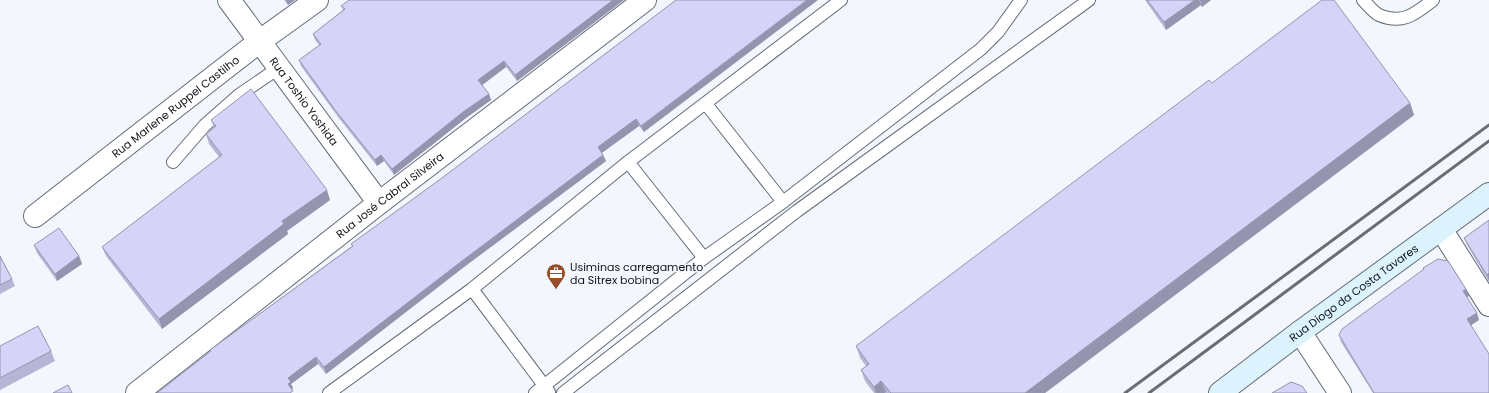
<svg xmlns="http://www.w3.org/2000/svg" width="1489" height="393" font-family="Poppins,sans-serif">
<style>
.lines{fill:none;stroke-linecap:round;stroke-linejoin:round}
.lane-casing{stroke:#636c78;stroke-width:14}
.street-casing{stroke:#636c78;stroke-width:24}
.secondary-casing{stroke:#636c78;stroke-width:24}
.lane{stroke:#fff;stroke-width:12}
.street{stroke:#fff;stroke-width:22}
.secondary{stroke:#dcf3fe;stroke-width:22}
.rail{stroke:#6a6e74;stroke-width:3}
.wall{fill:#b7b5d5}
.shaded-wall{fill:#9594ae}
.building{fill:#d5d3f8;stroke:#9594ae}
.labels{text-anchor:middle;stroke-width:3;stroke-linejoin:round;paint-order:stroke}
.street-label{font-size:11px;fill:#101419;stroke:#f3f7fd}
.poi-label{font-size:11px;fill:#101419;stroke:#f3f7fd;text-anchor:start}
</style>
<rect width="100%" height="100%" fill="#f3f7fd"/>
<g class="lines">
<defs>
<g id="lane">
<path d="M1363,0c5,5 10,12 16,15 24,10 36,-1 54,-15"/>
<polyline points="706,104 783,202"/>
<polyline points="173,162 205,125 239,95 280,67"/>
<polyline points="628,162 704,258"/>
<polyline points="472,289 549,392"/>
<polyline points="329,393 472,289 628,162 841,0"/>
<polyline points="535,393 704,258 783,202 981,49 998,32 1021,0"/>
<polyline points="563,393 797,211 1089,0"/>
</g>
<g id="street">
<path id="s1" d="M229,0l150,203"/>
<path id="s2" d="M35,216l225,-175 57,-41"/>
<polyline points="1441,229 1489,305"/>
<polyline points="1300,332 1340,393"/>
<path id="s3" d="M137,393l242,-190 266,-203"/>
</g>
<g id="secondary">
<path id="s4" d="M1220,393l80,-61 189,-138"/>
</g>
</defs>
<use href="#lane" class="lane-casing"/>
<use href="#street" class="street-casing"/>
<use href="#secondary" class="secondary-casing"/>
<use href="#lane" class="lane"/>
<use href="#street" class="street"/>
<use href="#secondary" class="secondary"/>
<g class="rail">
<polyline points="1125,393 1489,125"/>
<polyline points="1149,393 1489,141"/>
</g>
</g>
<g class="wall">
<polygon points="284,0 295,0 288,5"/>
<polygon points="624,0 517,81 506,67 482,85 489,94 491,100 466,118 394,175 384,161 377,166 338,117 301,66 299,60 319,45 315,40 313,34 343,10 341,6"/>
<polygon points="676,0 644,132 639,126 602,153 606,161 464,267 326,374 318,364 291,384 293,388 292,389 185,372 211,352 210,350 352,246 351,244 442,178"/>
<polygon points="1145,0 1211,0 1202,7 1201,5 1166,30"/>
<polygon points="1212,83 1410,103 1414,115 1045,393 886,393 886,392 885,393 874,393 865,381 861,370 866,366 860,358 856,346"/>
<polygon points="211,120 330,200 287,231 288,234 162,329 106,256 102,247 219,157 209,144 206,134 214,128"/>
<polygon points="1489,220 1489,282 1467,245 1464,238"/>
<polygon points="34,245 79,256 82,264 57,281 37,253"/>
<polygon points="0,256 12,279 15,286 0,294"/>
<polygon points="1469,296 1467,297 1479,320 1471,325 1489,393 1373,393 1341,342 1339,335"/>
<polygon points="0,346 51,351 55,361 0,390"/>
</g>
<g class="shaded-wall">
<polygon points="286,0 295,0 288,5"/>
<polygon points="613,0 624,0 517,81 515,75"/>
<polygon points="807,0 818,0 644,132 641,126"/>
<polygon points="1195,0 1199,0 1201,5 1166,30 1164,22"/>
<polygon points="1200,0 1211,0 1202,7"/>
<polygon points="504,61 506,67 481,86 478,80"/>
<polygon points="489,94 491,100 466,118 394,175 392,169 463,112"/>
<polygon points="1410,103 1414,115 1045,393 1025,393"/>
<polygon points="636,119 639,126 600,154 598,147"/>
<polygon points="381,155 384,161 377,166 375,160"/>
<polygon points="603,155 606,161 464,267 326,374 324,367 462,261"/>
<polygon points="327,190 330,200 287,231 288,234 162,329 159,319 282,221"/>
<polygon points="79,256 82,264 57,281 55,274"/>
<polygon points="1489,273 1489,281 1487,275"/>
<polygon points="1466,289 1469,296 1466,298 1463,291"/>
<polygon points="1477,313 1479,320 1470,326 1467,319"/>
<polygon points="316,357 318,364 291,384 293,388 290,391 288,384 288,378"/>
<polygon points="881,381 886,392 885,393 876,393 874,387"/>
</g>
<g class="building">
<polygon points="349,0 613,0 515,75 504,61 478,80 489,94 463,112 392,169 381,155 375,160 335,110 299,60 321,44 313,34 345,9 341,6"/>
<polygon points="676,0 807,0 641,126 636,119 598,147 603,155 462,261 324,367 316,357 288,378 291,382 288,384 293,391 290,393 157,393 211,351 210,350 353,246 351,244 442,178"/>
<polygon points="1147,0 1195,0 1164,22"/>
<polygon points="1322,0 1334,0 1410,103 1025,393 891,393 881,381 874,387 861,370 869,364 856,346 1209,80 1212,83"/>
<polygon points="251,89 327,190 282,221 284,224 159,319 102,247 222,155 206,134 216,126 211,120"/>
<polygon points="1489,220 1489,273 1487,275 1464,238"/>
<polygon points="59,228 79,256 55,274 34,245"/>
<polygon points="0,256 12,279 0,285"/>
<polygon points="1438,259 1448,261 1466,289 1463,291 1477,313 1467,319 1489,354 1489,393 1374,393 1339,335 1342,329 1424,269 1423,268"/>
<polygon points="38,326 51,351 0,378 0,346"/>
<polygon points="1291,382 1302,386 1307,393 1272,393"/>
<polygon points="68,385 72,393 53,393"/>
</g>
<defs>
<symbol id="office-pin" viewBox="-11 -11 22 30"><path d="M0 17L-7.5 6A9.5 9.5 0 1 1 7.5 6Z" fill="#954e29" stroke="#f3f7fd"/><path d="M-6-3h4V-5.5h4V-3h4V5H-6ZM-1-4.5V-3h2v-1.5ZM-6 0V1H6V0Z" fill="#fff"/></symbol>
</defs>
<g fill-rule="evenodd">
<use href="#office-pin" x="545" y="262" width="22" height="30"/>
</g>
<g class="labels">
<g class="street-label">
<text dy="4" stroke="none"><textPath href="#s1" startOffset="126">Rua Toshio Yoshida</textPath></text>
<text dy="4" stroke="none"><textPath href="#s2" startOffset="178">Rua Marlene Ruppel Castilho</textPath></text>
<text dy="4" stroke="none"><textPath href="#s3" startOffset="321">Rua José Cabral Silveira</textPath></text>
<text dy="4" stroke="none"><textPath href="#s4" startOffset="167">Rua Diogo da Costa Tavares</textPath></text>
</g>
<g class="poi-label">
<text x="570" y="271">Usiminas carregamento<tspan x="570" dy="13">da Sitrex bobina</tspan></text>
</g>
</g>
</svg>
